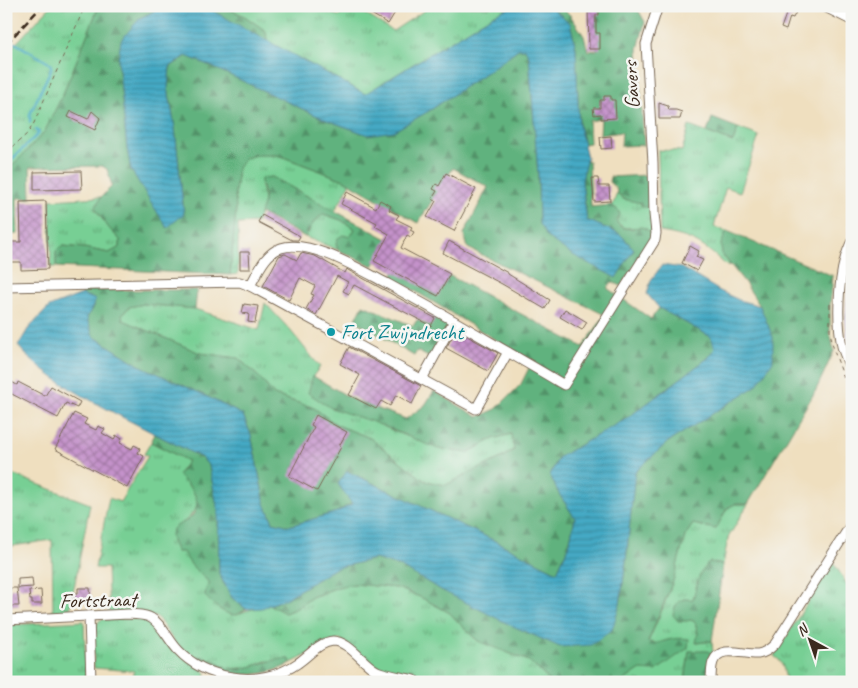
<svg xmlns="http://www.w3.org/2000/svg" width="858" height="688" font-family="Caveat,sans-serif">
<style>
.industrial{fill:url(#industrial-furrows)}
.grass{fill:url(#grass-tufts);stroke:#597c59}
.forest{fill:url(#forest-firs);stroke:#4e6e4e}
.water{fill:url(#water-rules);stroke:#406a71}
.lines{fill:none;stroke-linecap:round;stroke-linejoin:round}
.stream{stroke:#44a9c4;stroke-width:2.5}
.building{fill:url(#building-cross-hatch)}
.minor-casing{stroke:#7a6956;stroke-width:11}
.major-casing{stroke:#7a6956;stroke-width:12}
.path{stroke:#7a6956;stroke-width:1;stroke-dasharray:4 4;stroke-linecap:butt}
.minor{stroke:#fff;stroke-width:9}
.major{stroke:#fff;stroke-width:10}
.rail{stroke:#3b2a1e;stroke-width:2.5;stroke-dasharray:8 4;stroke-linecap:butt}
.culture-dot{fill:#0f9aa8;stroke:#f6f6f2;stroke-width:2}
.labels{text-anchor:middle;stroke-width:5;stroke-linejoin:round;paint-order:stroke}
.street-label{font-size:21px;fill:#3b2a1e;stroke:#f6f6f2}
.culture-label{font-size:21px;fill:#0d838f;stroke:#f6f6f2;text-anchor:start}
</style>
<defs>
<pattern id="industrial-furrows" width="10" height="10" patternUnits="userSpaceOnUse" patternTransform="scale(1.25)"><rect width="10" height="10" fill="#c9bfd7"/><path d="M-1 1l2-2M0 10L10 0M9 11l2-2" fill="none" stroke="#aea4b8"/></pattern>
<pattern id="grass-tufts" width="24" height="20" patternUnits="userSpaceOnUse" patternTransform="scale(1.25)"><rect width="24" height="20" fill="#77cf94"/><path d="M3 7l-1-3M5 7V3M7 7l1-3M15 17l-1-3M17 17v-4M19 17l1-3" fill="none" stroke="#63a878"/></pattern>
<pattern id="forest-firs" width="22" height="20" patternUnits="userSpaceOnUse" patternTransform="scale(1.25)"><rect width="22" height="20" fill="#61b27e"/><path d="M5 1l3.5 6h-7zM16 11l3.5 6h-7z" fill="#519167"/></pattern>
<pattern id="water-rules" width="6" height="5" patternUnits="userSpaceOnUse" patternTransform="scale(1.25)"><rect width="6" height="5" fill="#44a9c4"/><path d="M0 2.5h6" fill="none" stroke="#3a8a9f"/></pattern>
<pattern id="building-cross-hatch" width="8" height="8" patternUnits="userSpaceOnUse" patternTransform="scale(1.25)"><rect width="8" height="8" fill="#c492ca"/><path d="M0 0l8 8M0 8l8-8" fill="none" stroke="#a077a3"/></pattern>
</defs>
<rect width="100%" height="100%" fill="#f6f6f2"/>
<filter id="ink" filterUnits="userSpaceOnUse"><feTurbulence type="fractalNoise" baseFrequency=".02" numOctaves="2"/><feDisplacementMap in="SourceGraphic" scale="10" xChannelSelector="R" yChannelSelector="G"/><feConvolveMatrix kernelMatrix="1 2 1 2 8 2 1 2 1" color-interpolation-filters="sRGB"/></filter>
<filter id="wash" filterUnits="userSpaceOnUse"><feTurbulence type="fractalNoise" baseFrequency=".0096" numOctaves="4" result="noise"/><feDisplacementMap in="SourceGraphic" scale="20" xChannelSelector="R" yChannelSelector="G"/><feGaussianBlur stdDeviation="1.12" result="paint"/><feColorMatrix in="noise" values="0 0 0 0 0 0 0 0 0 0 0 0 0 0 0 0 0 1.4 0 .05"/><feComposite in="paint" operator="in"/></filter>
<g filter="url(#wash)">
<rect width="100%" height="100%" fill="#efdfbf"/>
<polygon class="industrial" points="851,261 852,262 852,351 847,338 845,319 849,265"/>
<g class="grass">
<polygon points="51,6 99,6 63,94 45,131 22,156 6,171 6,54"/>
<polygon points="224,6 307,6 340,16 344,6 352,6 393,31 431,6 506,6 504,10 493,15 457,37 365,94 267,41 265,31 246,17"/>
<path d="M689,126l44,16 5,-14 21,8 -19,56 -14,-5 -12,40 13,4c-8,17 -8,19 3,34l-2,2c-25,-23 -35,-30 -68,-35l-2,-82 24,1z"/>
<path d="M256,155h22l66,25 6,4 -15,27 -63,-34 -12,7c7,19 3,22 -4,39l-18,1v50l-8,1 6,-63 -1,-20 3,-24 6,-10z"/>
<path d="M617,192l6,7 12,2 17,6v28c-5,-2 -12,-6 -17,-7 -11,-2 -8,4 -19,-7l4,-6 -2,-5 -7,-5 3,-3z"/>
<polygon points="101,197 95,209 108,227 120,240 120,247 109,253 84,248 63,246 56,252 56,267 51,267 50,200"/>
<polygon points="323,214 341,220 355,229 350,237 336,244 338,250 305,237 314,222"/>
<polygon points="265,303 290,330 320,367 313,376 376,423 403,435 467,453 493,439 511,434 514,449 501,458 446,485 425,481 370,438 337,425 314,408 274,395 259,377 238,358 200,353 123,320 122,315 129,307 144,304 195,309 259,330"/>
<path d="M151,442l37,19 -8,10c2,4 3,7 5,11 6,8 13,12 12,23 0,3 -2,5 -4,7 -11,19 -31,10 -16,40l6,-1c8,16 15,21 27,32l-4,6 31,26c12,-7 21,-6 33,-10l15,8 12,-5 15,-11 25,-10 17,-3 43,4 23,9 30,16 12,13 16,15 51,20 22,21h-128l-10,-6 -37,-9 -36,-28 -49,24 -25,-2 -15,6 -22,2 -23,-12 -9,4 -21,-17 -19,-27 -48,-5 -2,-44h-12l14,-70 11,4 28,-46 -4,-2z"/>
<polygon points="6,472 90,504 69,614 53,615 52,540 6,547"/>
<polygon points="735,504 748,504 728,538 723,565 710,562 695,592 693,599 690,600 684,599 678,602 686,621 691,620 695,622 698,633 697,643 712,641 713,655 689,651 685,682 622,682 639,670 677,655 687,648 668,640 656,644 648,642 660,615 673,581 685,536 693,524 716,529 727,508"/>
<path d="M833,562l19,30v90h-66c-2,-11 -2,-20 -12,-26z"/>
<polygon points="106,619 143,619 152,623 206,673 205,682 132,682 134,671 94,668 93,629 100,620"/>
<polygon points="84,621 86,682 6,682 6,625"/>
</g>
<g class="forest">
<path d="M99,6h65l-24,12 -22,42 9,89 4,21 53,43 -9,-85 -7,-40 2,-21 17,-11 21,9 116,54 44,16 61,-24 68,-46 21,-16h8l3,8 9,118 1,49 87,37 8,-12 -14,-15 -33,-14 -5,-39 3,-19 4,-1 2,46 20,-2 7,5 2,5 -4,6c2,2 3,5 6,6 11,6 19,-8 30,8l-2,7 -29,44 -8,-4 -6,6 44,31 8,-11 52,29 4,12 -7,9 -82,61 -67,38 -9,18 9,19 16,24 -6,27 -12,27 -68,-34 -142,-67 5,32 -15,9 -48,14 -16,-4 -8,-18 -14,-69 -8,-20 -39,-20 -65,-30 -46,-29 -6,-18 9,-18 -14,-6v-4h115l-2,19 -51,-5 -15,3 -7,8 1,5 77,33 38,5 21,19 15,18 40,13 23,17 33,13 55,43 21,4 55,-27 13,-8 -3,-16 -18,5 -26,14 -29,-4 -62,-26 -45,-15 -23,-15 5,-17 41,24 52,19 19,-14 9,-14 44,26 18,-8 25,-25 11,-22 -140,-85 13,-25 178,95 22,-32 -137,-67 -4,-14 24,-47 -35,-19 -35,55 -74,-43 -66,-25h-22l-11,3 -7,10 -3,24 1,20 -6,63 -174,-8v-16l7,-5 21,2 25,5 11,-6v-7l-12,-13 -13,-19 6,-11 11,-11 -5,-17 -5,-3 -72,1 1,31h-14l1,36 -12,1v-64l16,-15 23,-25 18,-37z"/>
<polygon points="204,6 224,6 246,17 266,31 267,41"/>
<polygon points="550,6 561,6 570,15 584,36 588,51 597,50 596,6 636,6 645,22 638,49 644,145 621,146 622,132 600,135 601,119 589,121 590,143 584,144 579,125 576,48 570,23"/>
<polygon points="712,118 738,128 733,142 707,132"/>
<polygon points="649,175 652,207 642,207 641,203 623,199 617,192 616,188 609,182 610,177"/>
<path d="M272,177l117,63 -16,26 -35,-16 -2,-6 2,-6 5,-3 7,2 5,-8 -14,-9 -18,-6 -9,8 -9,15 -45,-24c1,-4 4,-9 4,-13 1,-8 -4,-14 -3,-22z"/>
<path d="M727,231l106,45 -3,29v27l4,19 -18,39 -68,114h-13l-8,4 -11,21 -23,-5 -8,12 -12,45 -25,61c10,3 11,0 20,-2 7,-2 14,-2 21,-1l-1,9 -32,23 -17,-1 -17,12h-71l-22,-21 -51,-20 -16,-15 -12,-13 -30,-16 -23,-9 -43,-4 -16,3 -26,10 -15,11 -12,5 -15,-8 15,-6 51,-31 39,-9 26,8 42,24 177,14 6,-44 9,-89 33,-30 88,-56 4,-80 -15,-23 -23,-29 -1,-10z"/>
<polygon points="363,305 413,326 417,320 429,326 436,313 451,320 430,358 417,351 414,356 355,321"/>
<path d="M155,434l47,24 7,8 9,45 1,63 13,24 14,11c-3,2 -7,5 -10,6 -11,1 -25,-12 -31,-19l1,-7 4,-6c-12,-11 -19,-16 -27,-31h-6c-3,-6 -9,-17 -4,-23 4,-5 12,-6 17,-11 16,-16 1,-31 -12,-43l10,-14 -37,-19z"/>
<path d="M710,562l13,3 -11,76 -16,2 2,-10 -3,-11 -4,-2 -5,1h-8l-5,-6c1,-7 4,-15 12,-16 3,0 5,1 8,0 4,-13 5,-29 17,-37z"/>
<polygon points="689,651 708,651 713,655 707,682 685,682"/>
<path d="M199,656c7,1 13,4 19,6 4,3 9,6 14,7 20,1 38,-12 58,-10l1,4c-18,12 -48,14 -69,9 -8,-3 -17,-8 -25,-11v-3z"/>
</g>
<g class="water">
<polygon points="164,6 204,6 365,94 493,15 512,6 550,6 570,23 576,48 579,125 587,157 582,181 587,220 620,234 634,249 616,278 571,254 547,237 539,224 538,175 529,57 525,49 518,49 497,65 429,111 394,131 368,135 324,119 208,65 186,56 170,67 168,88 175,128 184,214 167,228 131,170 127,149 118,60 121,40 140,18"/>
<path d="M662,265l20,3 38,23 19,9 21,6 13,31v24l-17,25 -88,56 -33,30 -9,89 -6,44 -8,25 -21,15 -31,2 -52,-23 -65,-33 -42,-24 -26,-8 -39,9 -51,31 -23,9 -16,1 -14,-11 -13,-24 -1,-63 -9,-45 -7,-8c-36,-19 -74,-37 -110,-57 -27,-15 -54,-31 -74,-55l10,-17 21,-22 33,-13 14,6 -9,18 6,18 46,29 65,30 39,20 8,20 14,69 8,18 16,4 48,-14 15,-8 -14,-20 9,-13 142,67 68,34 12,-27 6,-27 -16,-24 -9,-19 9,-18 67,-38 82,-61 7,-9 -4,-12 -52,-29 -12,-14 4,-14z"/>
</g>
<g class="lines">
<g class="stream">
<polyline points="15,43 51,64 51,69 30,114 30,122"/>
<polyline points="6,165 39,133 36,130"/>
</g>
</g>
<g id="blocks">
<g class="building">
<polygon points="358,6 399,6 388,24"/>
<polygon points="789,6 799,6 793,18 790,17 786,30 781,28"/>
<polygon points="588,8 599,8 599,15 596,15 596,33 600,33 600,49 589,49"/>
<polygon points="604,96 611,96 611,100 615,100 616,118 601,119 601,114 594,115 593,108 600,108 600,100 604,100"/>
<polygon points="659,103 668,106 669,110 676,110 682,112 680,119 659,119"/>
<polygon points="71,111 88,119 92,111 100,118 95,130 68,117"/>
<polygon points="611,136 612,148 601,149 600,137"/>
<polygon points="81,171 82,189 34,190 34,172"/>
<polygon points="446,173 476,189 454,231 427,217 436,201 432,199 437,191 433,189 436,184 439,186"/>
<polygon points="592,178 598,178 599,186 609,186 610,201 594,202"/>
<polygon points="347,192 376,208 380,200 391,206 389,210 399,215 396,219 412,227 410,230 414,232 411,237 407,235 401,248 450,274 438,296 374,261 389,234 375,226 377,223 341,204"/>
<polygon points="46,201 48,269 21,270 21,262 8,262 8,242 21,242 20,202"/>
<polygon points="262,215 300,236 298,240 292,240 258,222"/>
<polygon points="449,241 508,273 508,274 550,300 545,309 502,284 443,253"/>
<polygon points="690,246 699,251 696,257 703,260 697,271 682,263"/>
<polygon points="240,252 249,252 250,269 240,269"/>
<polygon points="301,253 315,256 345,273 347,269 348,270 435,318 431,326 354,285 349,294 343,291 348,282 337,276 316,315 306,309 314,295 311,294 315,286 300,278 289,300 263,286 279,256 285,254 297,260"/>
<polygon points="244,304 258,306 255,323 248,322 249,314 242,313"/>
<polygon points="565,309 587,322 582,330 560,317"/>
<polygon points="456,330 498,353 488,371 446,348"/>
<polygon points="349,347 421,386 412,404 396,395 390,406 381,401 376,409 349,395 360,375 340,364"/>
<polygon points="6,379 17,385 18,382 45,396 51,386 80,402 77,408 66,403 58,418 6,391"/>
<polygon points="74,413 87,419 84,424 96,430 98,426 105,429 102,433 114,440 116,435 122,439 120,443 132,449 134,445 140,448 138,453 144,456 127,488 55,449"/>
<polygon points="316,415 347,432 339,446 341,447 317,491 289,476 314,427 311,425"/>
<polygon points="32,578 33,587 18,588 18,579"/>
<polygon points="10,588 17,588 19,606 6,606 6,592 10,592"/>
<polygon points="78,588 90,588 91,601 71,601 73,593 78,593"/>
<polygon points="41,590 42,604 32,604 32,600 30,600 29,591"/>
</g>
</g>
</g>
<g filter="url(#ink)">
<use href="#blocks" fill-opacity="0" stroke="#7a6956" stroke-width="1"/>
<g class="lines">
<defs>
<g id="minor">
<path d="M852,241c-14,26 -16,76 -10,105 2,9 7,17 10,26"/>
<polyline points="6,287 240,282 250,286"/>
<path d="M508,352l-32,57 -226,-123c8,-14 15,-33 31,-38 28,-10 82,23 107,36 18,10 36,20 54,30 41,24 82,47 122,71l91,-145 1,-7 -2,-19 -1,-51 -7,-119 12,-38"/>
<polyline points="422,379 454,321"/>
<polyline points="89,616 91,682"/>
<path d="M6,620l123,-6c7,1 16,0 22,4 11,6 18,23 27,32 14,15 34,24 54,27 22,4 48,-1 66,-14 11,-7 21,-21 35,-22 16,0 30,23 44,30 10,4 26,6 37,9l2,2"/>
<path d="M711,682c0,-7 0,-14 2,-20 7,-18 31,-7 45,-8 7,-1 12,-5 17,-10l77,-121"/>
</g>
<polyline id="major" points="824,6 852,20"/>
</defs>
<use href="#minor" class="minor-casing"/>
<use href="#major" class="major-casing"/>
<g class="path">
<polyline points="809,6 816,9"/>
<polyline points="6,153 28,133 34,123 85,6"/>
<polyline points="848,233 852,226"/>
<polyline points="830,304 830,332 834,351 852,400"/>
</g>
<use href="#minor" class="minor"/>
<use href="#major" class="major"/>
<polyline class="rail" points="6,44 42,6"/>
</g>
</g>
<circle class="culture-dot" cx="331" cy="332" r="5"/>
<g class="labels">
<g class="street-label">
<text transform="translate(631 85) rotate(-93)" y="7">Gavers</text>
<text transform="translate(98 600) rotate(-1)" y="7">Fortstraat</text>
</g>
<g class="culture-label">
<text x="341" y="339">Fort Zwijndrecht</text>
</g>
</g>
<rect width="858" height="688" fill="none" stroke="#f6f6f2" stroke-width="25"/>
<g transform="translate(810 640) rotate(320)" stroke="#f6f6f2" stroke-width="4" paint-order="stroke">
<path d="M0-4L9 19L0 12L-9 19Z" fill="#3b2a1e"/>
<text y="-8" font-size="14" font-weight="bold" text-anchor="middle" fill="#3b2a1e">N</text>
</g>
</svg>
